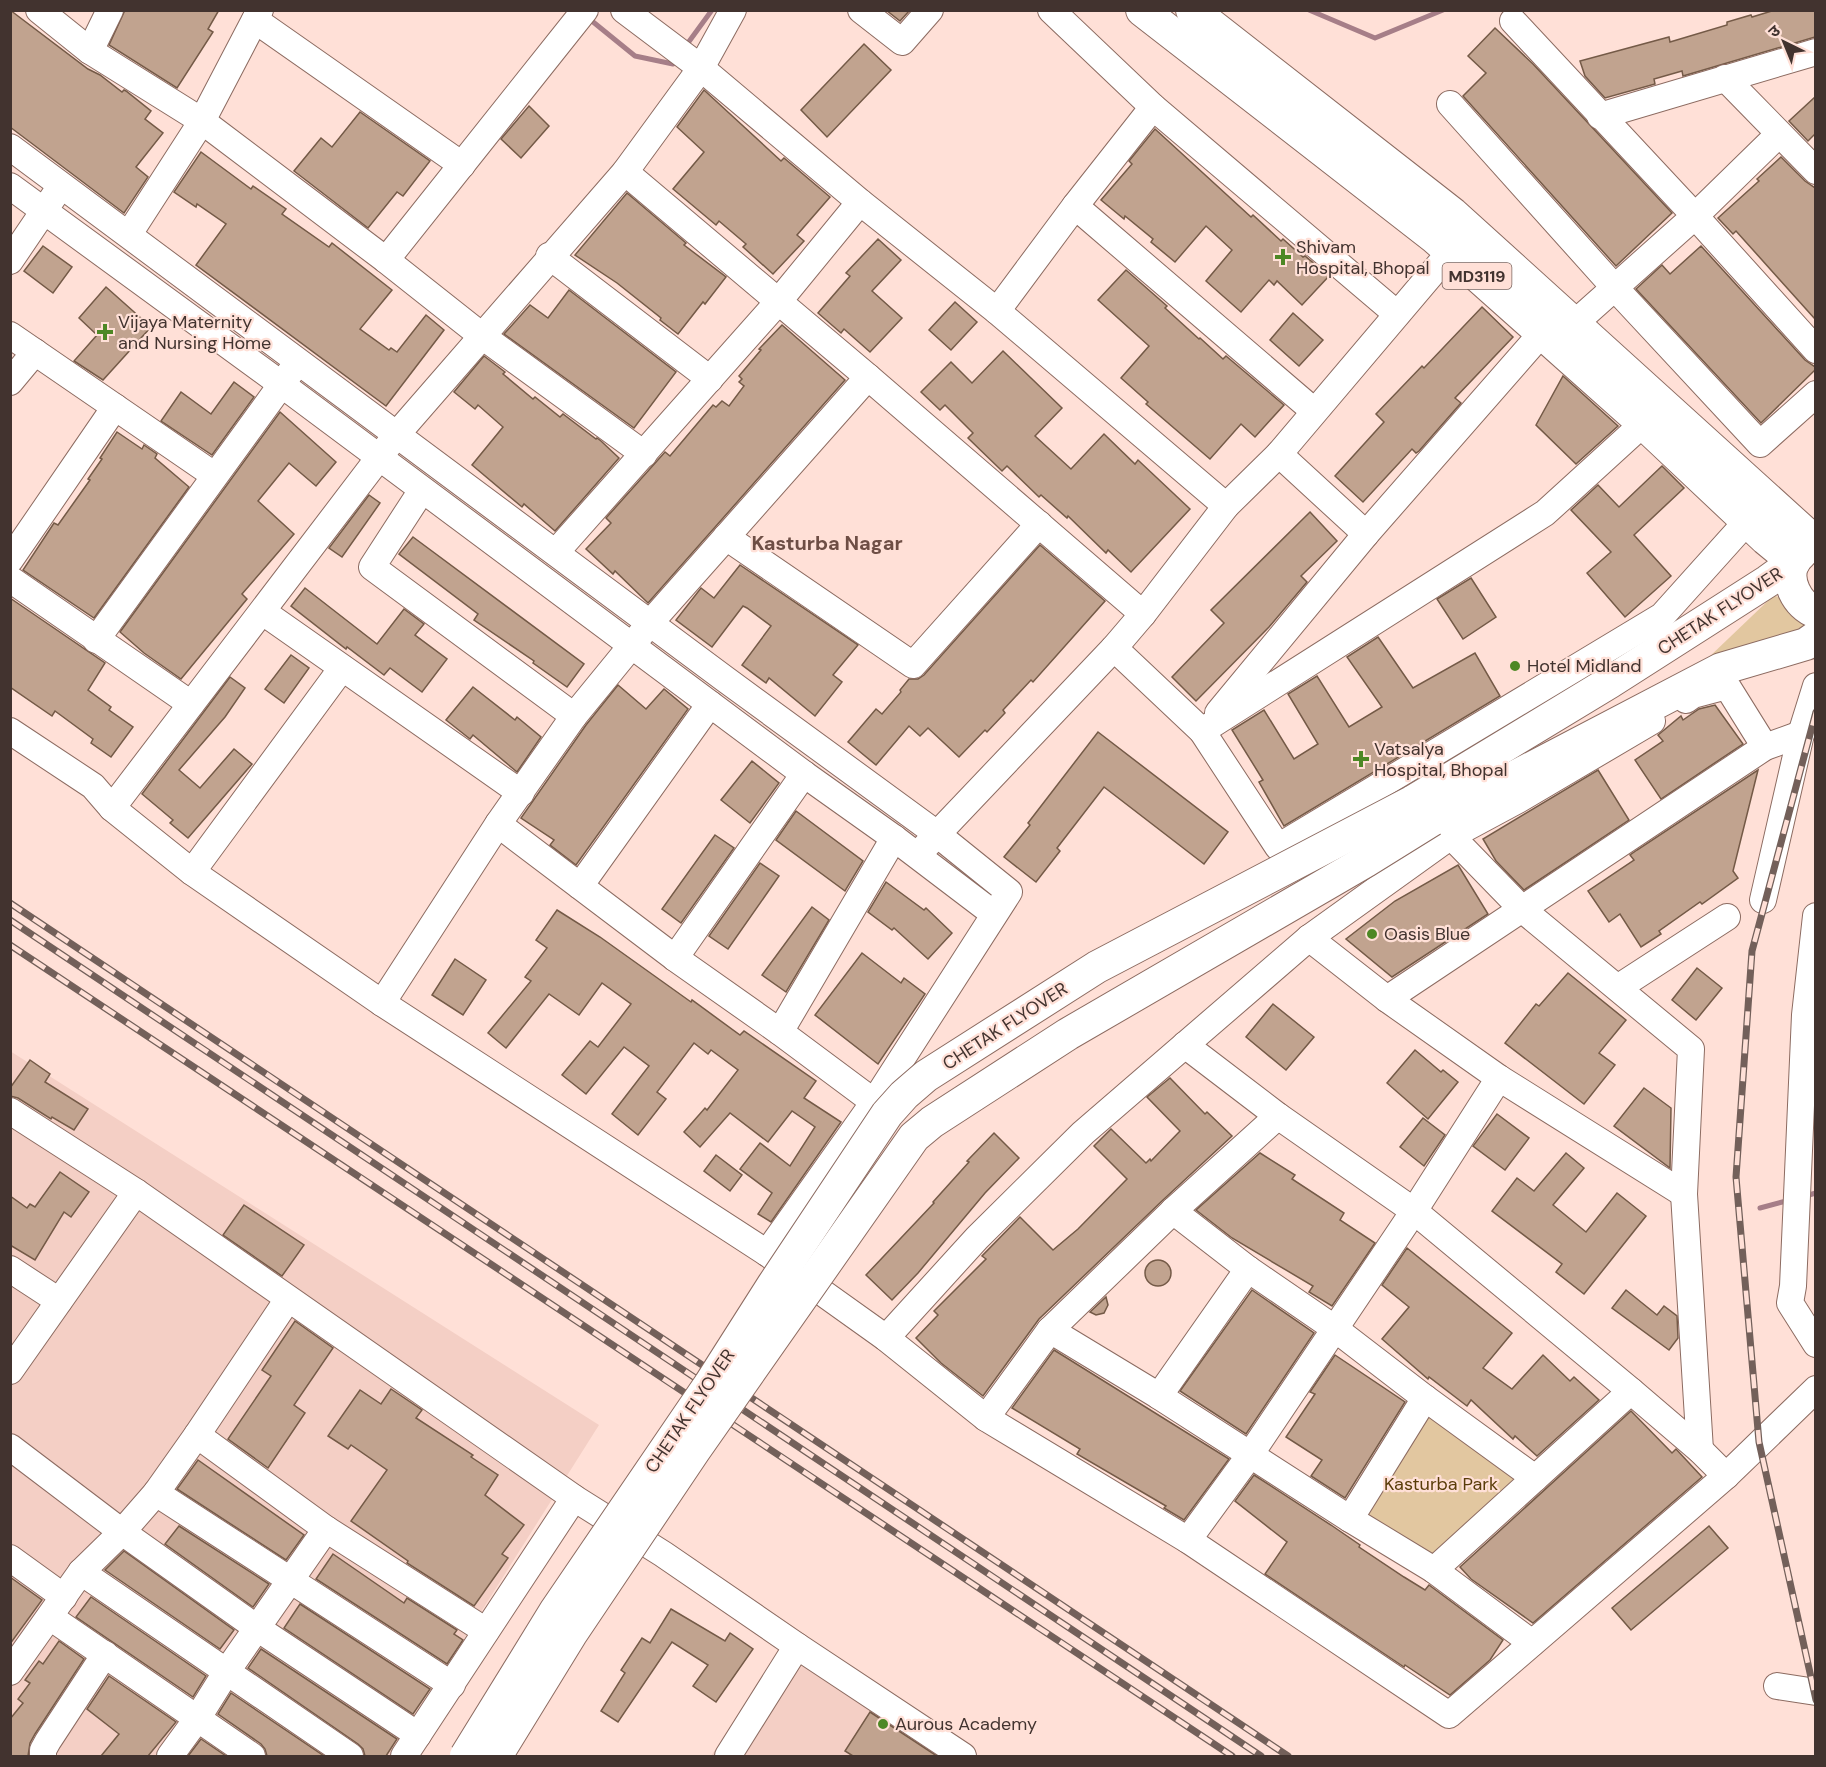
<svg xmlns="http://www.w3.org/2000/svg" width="1826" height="1767" font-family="'DM Sans','Noto Sans Devanagari',sans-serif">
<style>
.built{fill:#f4cfc5}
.green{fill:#e2c7a0}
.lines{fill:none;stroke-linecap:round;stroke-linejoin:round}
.stream{stroke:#a67e88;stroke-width:5}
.building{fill:#c1a38f;stroke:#745a47;stroke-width:1.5}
.minor-casing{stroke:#8c6b61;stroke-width:28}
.major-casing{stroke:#8c6b61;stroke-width:34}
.minor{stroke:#fff;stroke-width:26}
.major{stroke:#fff;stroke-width:32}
.rail-casing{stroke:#73605a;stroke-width:7}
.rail{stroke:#ffe0d7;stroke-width:4.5;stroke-dasharray:14;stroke-linecap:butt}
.major-bridge-casing{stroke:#8c6b61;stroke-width:34;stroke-linecap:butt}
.major-bridge{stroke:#fff;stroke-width:32}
.poi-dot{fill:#4d8825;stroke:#ffe0d7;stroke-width:2}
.labels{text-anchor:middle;stroke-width:4.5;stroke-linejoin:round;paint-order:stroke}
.shield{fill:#ffe0d7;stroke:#7b6761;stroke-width:1.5}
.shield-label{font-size:16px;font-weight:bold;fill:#42332f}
.poi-label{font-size:18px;fill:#42332f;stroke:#ffe0d7;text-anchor:start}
.street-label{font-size:18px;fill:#42332f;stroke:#ffe0d7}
.park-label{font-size:18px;fill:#593c08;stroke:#ffe0d7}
.neighbourhood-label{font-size:20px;font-weight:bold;fill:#6e4e45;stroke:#ffe0d7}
</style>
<rect width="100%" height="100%" fill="#ffe0d7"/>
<g class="built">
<polygon points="10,1051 599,1425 390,1756 11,1756"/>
<polygon points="790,1635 977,1756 711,1756"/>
</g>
<g class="green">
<path d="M1774,595c20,9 24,15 32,34l-99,30z"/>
<polygon points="1427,1411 1517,1478 1433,1558 1365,1514"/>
</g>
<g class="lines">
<g class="stream">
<polyline points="1309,10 1375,38 1443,10"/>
<polyline points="587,17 635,56 673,64 677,57"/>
<polyline points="685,47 712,10"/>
<polyline points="1805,1196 1816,1193"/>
<polyline points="1760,1208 1790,1200"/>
</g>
</g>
<g class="building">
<polygon points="10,10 88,69 100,75 122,92 124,90 126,91 151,111 145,119 163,133 136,167 148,177 124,213 10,127"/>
<polygon points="125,10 219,10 208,29 213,32 177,88 109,45"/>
<polygon points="886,10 910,10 900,21"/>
<polygon points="1775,10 1815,10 1815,37 1683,76 1682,71 1654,79 1655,84 1605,98 1585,76 1580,61 1669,37 1670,42 1727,25 1727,22 1751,15 1752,17"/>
<polygon points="1495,28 1533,64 1672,213 1616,266 1463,96 1486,73 1468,56"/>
<polygon points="864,44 891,70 827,137 801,110"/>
<polygon points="704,90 781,161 784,158 830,197 797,235 804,241 773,274 743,247 746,244 719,221 716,225 673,189 704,152 677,127"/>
<polygon points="1815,97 1815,134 1808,141 1789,121"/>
<polygon points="529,106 549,126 521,158 501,139"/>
<polygon points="360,112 430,161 403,196 397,192 368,228 294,171 321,138 332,147"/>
<polygon points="1155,129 1251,217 1253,215 1281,241 1283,239 1303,257 1305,256 1329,276 1302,305 1277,281 1274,285 1269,280 1241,312 1206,281 1232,250 1206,226 1175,262 1151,242 1153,239 1125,216 1124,219 1101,200 1132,164 1129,161"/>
<polygon points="201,152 251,189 253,186 286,209 282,214 329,247 332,243 392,290 360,329 389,350 391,348 397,352 426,315 444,330 386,406 196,265 226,224 197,204 196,207 174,192"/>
<polygon points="1781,157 1805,181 1815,188 1815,319 1736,231 1733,234 1718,218 1759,181 1757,179"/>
<polygon points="627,193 686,243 684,245 726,277 705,304 703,302 678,334 660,320 661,318 617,283 575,255"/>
<polygon points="878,239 901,260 872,291 902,318 870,352 844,329 841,333 818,313 850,276 846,273"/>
<polygon points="43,246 72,267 53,293 24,271"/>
<polygon points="1701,246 1805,360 1815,367 1815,370 1761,423 1636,289 1662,265 1670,274"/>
<polygon points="1126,270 1167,306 1165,308 1199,339 1200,338 1223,359 1226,356 1284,405 1255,437 1241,424 1210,459 1146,404 1148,402 1121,378 1149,346 1098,300"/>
<polygon points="106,287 151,327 103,380 74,361 97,335 79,318"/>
<polygon points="569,290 676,372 634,428 504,334 530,305 548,318"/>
<polygon points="955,302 977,322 951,350 929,330"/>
<polygon points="1482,307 1513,337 1455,398 1461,403 1419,451 1416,453 1412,449 1363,502 1335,476 1384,422 1376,414 1422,366 1424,368"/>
<polygon points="1293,313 1323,340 1299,366 1270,340"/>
<polygon points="782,325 845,380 648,603 615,571 613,574 586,549 611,523 606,518 665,452 670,456 713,405 716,407 722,401 729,406 744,386 739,382 742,379 739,376 761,350 759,349"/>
<polygon points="1003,351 1062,408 1035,436 1071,469 1104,434 1135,464 1138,460 1190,509 1131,572 1108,550 1106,553 1068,516 1067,518 1041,495 1039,497 1007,466 1002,471 968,438 973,433 945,405 940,410 921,392 951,362 972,383"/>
<polygon points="484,356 505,372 503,374 533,399 535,397 560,417 563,414 596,439 597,438 601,441 619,458 555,531 524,504 522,507 472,465 503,427 478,405 475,409 454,392"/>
<polygon points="1563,376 1618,426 1576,464 1536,425"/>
<polygon points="234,382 254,397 212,455 161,421 181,392 211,414"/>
<polygon points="280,412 336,462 316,486 289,463 258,501 294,534 242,594 247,599 181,679 144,653 120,632"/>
<polygon points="117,432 142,449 144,445 157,454 155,458 189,487 94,618 23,570 54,523 58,525 80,494 90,480 88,479 102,459 100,458"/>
<polygon points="1662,466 1684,488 1634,535 1671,576 1625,617 1587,573 1611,552 1571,510 1598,485 1619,507"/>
<polygon points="369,495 380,503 342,557 329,548"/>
<polygon points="1310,512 1337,541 1301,576 1307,582 1269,627 1196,701 1172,677 1224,623 1211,610"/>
<polygon points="413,537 584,664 567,687 533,663 534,661 474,620 478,614 399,554"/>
<polygon points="1040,545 1105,601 1033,682 1031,680 1003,710 1005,713 987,732 985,730 959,757 928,728 920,736 909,726 876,765 848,742 876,709 882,714 901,692 900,690 909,679 918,679 924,675"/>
<polygon points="740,565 858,645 833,675 842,682 815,716 769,678 766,683 742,665 771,626 747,608 743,606 712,647 676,620 701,588 714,598"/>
<polygon points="1471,578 1496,617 1463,639 1437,599"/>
<polygon points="305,588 377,644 404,609 424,624 415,635 447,659 422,692 390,668 384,675 347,647 346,649 291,606"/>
<polygon points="10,598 105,663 88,690 111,707 109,710 133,727 111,757 91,743 93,739 55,711 52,716 10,687"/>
<polygon points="1378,637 1413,688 1475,653 1500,696 1284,826 1259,782 1263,780 1232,730 1264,710 1294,759 1318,744 1288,694 1317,676 1349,727 1382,707 1347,657"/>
<polygon points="291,655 309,668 284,703 265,689"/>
<polygon points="230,677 245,688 225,717 179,770 200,788 234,749 252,764 188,838 170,823 173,820 142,794"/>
<polygon points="618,685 646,709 664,689 688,709 576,865 550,845 554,840 521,818 586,725"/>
<polygon points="473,687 515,720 517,717 541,737 517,772 473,735 470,739 446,720"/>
<polygon points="1715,705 1743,744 1661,799 1635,760 1663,741 1658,735 1681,716 1683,720 1699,709"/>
<polygon points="1098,732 1228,832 1204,864 1104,787 1057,848 1060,851 1036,882 1004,857 1030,825 1028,823"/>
<polygon points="752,761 779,783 750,823 721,800"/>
<polygon points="1598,770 1629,820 1524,890 1496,861 1483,839"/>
<polygon points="1758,770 1733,871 1738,878 1702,904 1700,902 1659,931 1661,934 1641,947 1620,914 1609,922 1588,891 1634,860 1630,855 1637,850"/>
<polygon points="796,811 863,861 845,891 776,840"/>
<polygon points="715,835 734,848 681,923 662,909"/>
<polygon points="760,863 779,876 728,949 709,936"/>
<polygon points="1458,865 1488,914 1392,977 1346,939 1395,901"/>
<polygon points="886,882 924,910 926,908 952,933 928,959 894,928 892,930 868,912"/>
<polygon points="812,907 829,920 786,992 762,975"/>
<polygon points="557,910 600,937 691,1002 692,1000 740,1035 744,1031 816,1081 804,1098 841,1122 771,1222 758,1214 772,1193 740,1169 760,1143 790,1166 815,1127 792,1111 768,1142 730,1113 700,1147 684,1132 705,1108 707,1110 738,1070 711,1050 708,1054 694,1043 657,1092 666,1099 638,1135 612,1114 649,1066 624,1047 586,1094 562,1075 590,1041 598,1047 631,1004 602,983 579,1015 549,994 506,1048 488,1033 531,981 525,977 547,948 536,940"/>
<polygon points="862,953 901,983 904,978 925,994 878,1064 815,1015"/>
<polygon points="455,959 486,980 463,1015 432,995"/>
<polygon points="1697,968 1722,988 1696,1020 1672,1000"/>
<polygon points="1568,973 1626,1020 1599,1053 1615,1065 1584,1104 1505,1043 1536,1004 1539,1006"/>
<polygon points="1273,1004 1314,1037 1286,1070 1246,1037"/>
<polygon points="1415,1050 1441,1072 1443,1070 1458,1082 1428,1119 1387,1083"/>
<polygon points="30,1060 50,1074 45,1082 88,1109 74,1130 52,1117 51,1119 18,1098 10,1096 10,1088"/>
<polygon points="1170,1078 1205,1114 1207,1112 1232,1136 1163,1200 1039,1319 983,1396 941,1363 916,1338 938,1315 934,1311 986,1259 982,1256 1020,1217 1053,1250 1078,1229 1127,1179 1094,1146 1111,1129 1146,1163 1150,1159 1151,1161 1180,1131 1147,1097"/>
<polygon points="1644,1088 1671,1108 1670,1168 1614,1126"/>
<polygon points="1497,1114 1529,1138 1505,1170 1473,1146"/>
<polygon points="1423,1118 1445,1135 1424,1166 1400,1147"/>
<polygon points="994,1133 1019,1158 985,1193 918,1273 892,1300 866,1275 934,1203 933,1202 969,1162 967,1161"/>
<polygon points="1260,1153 1295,1175 1292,1179 1344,1213 1340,1220 1375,1243 1332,1306 1309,1292 1313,1286 1232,1238 1196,1210"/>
<polygon points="1566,1153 1584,1168 1553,1205 1586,1232 1617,1193 1646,1216 1584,1294 1556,1272 1562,1264 1492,1211 1517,1178 1534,1191"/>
<polygon points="716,1155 742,1175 730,1191 704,1171"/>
<polygon points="60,1172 89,1192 71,1217 64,1212 35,1260 10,1245 10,1196 27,1208 30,1204 35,1207"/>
<polygon points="244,1205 304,1245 282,1276 223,1235"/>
<polygon points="1407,1248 1512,1333 1483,1368 1512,1389 1543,1355 1570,1381 1574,1377 1599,1400 1537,1456 1515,1436 1513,1439 1471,1400 1467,1406 1429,1377 1428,1379 1382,1339 1409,1307 1382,1285"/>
<circle cx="1158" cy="1273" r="13"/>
<polygon points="1252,1290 1314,1333 1246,1434 1180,1391"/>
<polygon points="1626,1290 1657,1315 1664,1306 1677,1316 1678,1338 1669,1350 1612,1308"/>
<polygon points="1106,1297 1108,1305 1104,1313 1096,1315 1090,1312"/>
<polygon points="295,1321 333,1348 294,1405 305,1413 268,1468 228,1439 271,1376 262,1370"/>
<polygon points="1054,1350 1229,1459 1184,1520 1164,1508 1166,1506 1077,1454 1080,1449 1012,1408"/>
<polygon points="1335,1355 1405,1402 1345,1498 1311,1476 1322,1460 1286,1437 1315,1394 1310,1392"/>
<polygon points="391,1389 422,1410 416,1418 473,1455 471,1457 498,1475 485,1495 524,1525 502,1554 508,1558 474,1606 407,1563 408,1561 351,1521 387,1470 351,1445 348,1449 328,1436 360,1390 381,1404"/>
<polygon points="1631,1411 1672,1453 1676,1449 1702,1477 1533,1623 1471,1579 1460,1567"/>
<polygon points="198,1460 304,1535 286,1560 177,1489"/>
<polygon points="1254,1475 1331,1525 1360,1545 1359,1547 1404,1577 1425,1590 1429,1585 1503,1640 1490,1660 1450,1695 1405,1665 1404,1667 1265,1574 1287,1542 1235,1501"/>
<polygon points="179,1526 269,1584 253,1607 165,1544"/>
<polygon points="1709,1526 1728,1548 1631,1630 1612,1608"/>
<polygon points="124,1551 234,1630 220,1649 105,1570"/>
<polygon points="333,1554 404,1603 407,1598 457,1630 454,1634 463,1640 447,1664 316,1579"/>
<polygon points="10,1577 42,1600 10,1644"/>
<polygon points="91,1597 206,1676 193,1697 76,1617"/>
<polygon points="300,1604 430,1689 413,1714 284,1628"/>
<polygon points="671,1609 725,1641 730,1633 753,1649 716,1702 693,1686 708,1665 672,1642 618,1722 601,1711 625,1673 621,1670 642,1638 650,1643"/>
<polygon points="59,1641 84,1659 35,1734 30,1743 28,1756 10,1756 10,1719 23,1703 18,1699 30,1683 25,1680 39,1661 43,1664"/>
<polygon points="261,1649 397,1739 386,1756 365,1756 363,1749 358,1744 248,1668"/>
<polygon points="109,1676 176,1722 148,1756 101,1756 119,1734 87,1709"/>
<polygon points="231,1693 324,1756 267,1756 265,1749 261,1744 218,1714"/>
<polygon points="870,1712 937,1756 853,1756 845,1751"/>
<polygon points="201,1739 226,1756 188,1756"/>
</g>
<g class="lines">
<defs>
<g id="minor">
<polyline points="39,10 90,51 202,121 386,260 482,336 644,454"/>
<polyline points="624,10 701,68 860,202 997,311 1226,506"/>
<polyline points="861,10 902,42 930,10"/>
<polyline points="1051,10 1153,107 1397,314"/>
<polyline points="255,20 462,165"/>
<polyline points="1513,21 1695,216 1816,350"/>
<polyline points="90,51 110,10"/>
<polyline points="1725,78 1816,171"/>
<polyline points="1450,104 1615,288 1760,444 1816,394"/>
<polyline points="1600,116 1816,52"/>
<polyline points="10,147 725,679 937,834 1009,892 874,1102 767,1253"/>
<polyline points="625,172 868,377 1143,614"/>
<polyline points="10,186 281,384 804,774 894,838 994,914"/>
<polyline points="1075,206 1314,411"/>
<polyline points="129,234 202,121 260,10"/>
<polyline points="549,256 710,379"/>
<polyline points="386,260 585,10"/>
<polyline points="10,261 54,196"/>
<polyline points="997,311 1075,206 1153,107"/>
<polyline points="1575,323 1695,216 1779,134"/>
<polyline points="10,335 214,475"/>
<polyline points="10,382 35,352"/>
<polyline points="1279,454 1366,534"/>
<polyline points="422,490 372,567 574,716"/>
<polyline points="726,537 913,665 1039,524"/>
<polyline points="556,552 778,302 860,202"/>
<polyline points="10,560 115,407"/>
<polyline points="10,579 191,704"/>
<polyline points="263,612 521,793"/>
<polyline points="96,640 292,370"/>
<polyline points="1114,648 1202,731 1278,847 1662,616 1759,508"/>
<polyline points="1686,700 1693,695 1727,686 1765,747"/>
<polyline points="1218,713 1366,534 1541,334"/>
<polyline points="10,731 93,786 112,808 192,872 382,1003 767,1253 886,1338 986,1418 1188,1540 1449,1715 1726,1476 1700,1450 1631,1391 1414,1211 1278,1116 1185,1045"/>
<polyline points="1202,731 1545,513 1657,411"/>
<polyline points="112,808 397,434 625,172 701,68 733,10"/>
<polyline points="498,824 675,958 780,1032 874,1102"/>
<polyline points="1451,836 1523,910 1691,1049 1684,1194 1700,1450"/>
<polyline points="925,847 1114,648 1143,614 1226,506 1279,454 1462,238"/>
<polyline points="192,872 342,668"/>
<polyline points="580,886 710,704"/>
<polyline points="1763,900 1801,734 1816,686"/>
<polyline points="1816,916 1805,1015 1793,1286 1790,1303 1816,1344"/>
<polyline points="1309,938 1387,999 1499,1078 1684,1194"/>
<polyline points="675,958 804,774"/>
<polyline points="1619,987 1727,917"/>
<polyline points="1387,999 1765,747 1801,734"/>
<polyline points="382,1003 498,824 574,716 650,623 868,377"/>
<polyline points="780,1032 894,838"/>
<polyline points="10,1111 136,1192 574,1498 663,1554 797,1646 963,1756"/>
<polyline points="1173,1211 1248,1269 1334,1328 1425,1398 1535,1478"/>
<polyline points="10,1269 59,1301"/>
<polyline points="1050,1330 1159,1396 1350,1519 1434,1570 1532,1643"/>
<polyline points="886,1338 977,1238 1083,1133 1309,938 1451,836 1518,800 1652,721"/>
<polyline points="10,1371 136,1192"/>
<polyline points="1159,1396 1248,1269"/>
<polyline points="986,1418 1050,1330 1173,1211 1278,1116"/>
<polyline points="197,1435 326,1529 486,1631"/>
<polyline points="10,1447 122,1532 257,1628 418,1735"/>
<polyline points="1726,1476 1816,1389"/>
<polyline points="156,1493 452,1685"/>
<polyline points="1350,1519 1425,1398"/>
<polyline points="1188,1540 1250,1455 1414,1211 1499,1078"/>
<polyline points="10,1558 64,1597"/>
<polyline points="1434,1570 1631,1391"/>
<polyline points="81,1572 350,1756"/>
<polyline points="50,1617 252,1756"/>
<polyline points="10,1672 81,1572 122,1532 156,1493 197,1435 288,1299"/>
<polyline points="1777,1686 1816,1692"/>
<polyline points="43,1756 43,1750 48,1741 105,1654"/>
<polyline points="170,1756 197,1719 227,1671 326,1529"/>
<polyline points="404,1756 574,1498"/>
<polyline points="728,1756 797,1646"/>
</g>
<g id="major">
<polyline points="1142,10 1434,237 1644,424 1766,539 1794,562 1768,581 1610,682 1412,802"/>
<polyline points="1192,10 1453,214 1816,543"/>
<path d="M1804,550c-3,4 -8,8 -10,12 -10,17 3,44 22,50"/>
<polyline points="1432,820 1721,669 1806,644 1816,637"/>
</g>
</defs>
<use href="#minor" class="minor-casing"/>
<use href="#major" class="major-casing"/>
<use href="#minor" class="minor"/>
<use href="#major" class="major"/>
<defs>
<g id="rail">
<polyline points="1816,712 1752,951 1736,1177 1759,1442 1816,1700"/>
<polyline points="10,903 1288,1756"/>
<polyline points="10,920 1261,1756"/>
<polyline points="10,945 1232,1756"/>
</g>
</defs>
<use href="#rail" class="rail-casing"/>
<use href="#rail" class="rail"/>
<defs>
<g id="major-bridge">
<polyline points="466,1756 556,1610 710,1384 773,1285 887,1114 904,1095 926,1076 1097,967 1412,802"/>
<polyline points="496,1756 571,1634 694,1451 914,1137 932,1122 1068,1034 1366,861 1432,820"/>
</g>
</defs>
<use href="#major-bridge" class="major-bridge-casing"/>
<use href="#major-bridge" class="major-bridge"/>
</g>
<g class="poi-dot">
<path d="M1280 248h6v6h6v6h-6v6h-6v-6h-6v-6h6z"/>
<path d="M102 323h6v6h6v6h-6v6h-6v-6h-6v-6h6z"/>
<circle cx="1515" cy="666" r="6"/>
<path d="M1358 750h6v6h6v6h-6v6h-6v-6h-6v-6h6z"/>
<circle cx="1372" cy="934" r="6"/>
<circle cx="883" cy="1724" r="6"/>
</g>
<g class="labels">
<rect class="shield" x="1442.5" y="263" width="69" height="26" rx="4.5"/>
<g class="shield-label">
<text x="1477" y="282">MD3119</text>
</g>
<g class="poi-label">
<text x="1296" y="253">Shivam<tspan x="1296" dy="21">Hospital, Bhopal</tspan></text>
<text x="118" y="328">Vijaya Maternity<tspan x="118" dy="21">and Nursing Home</tspan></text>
<text x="1527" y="672">Hotel Midland</text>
<text x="1374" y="755">Vatsalya<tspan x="1374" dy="21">Hospital, Bhopal</tspan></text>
<text x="1384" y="940">Oasis Blue</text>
<text x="895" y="1730">Aurous Academy</text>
</g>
<g class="street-label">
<text transform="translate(1720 611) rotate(-33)" y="6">CHETAK FLYOVER</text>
<text transform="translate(1005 1026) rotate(-33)" y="6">CHETAK FLYOVER</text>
<text transform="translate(690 1411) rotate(-56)" y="6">CHETAK FLYOVER</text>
</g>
<g class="park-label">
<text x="1441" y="1490">Kasturba Park</text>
</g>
<g class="neighbourhood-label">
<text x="827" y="550">Kasturba Nagar</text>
</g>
</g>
<rect width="1826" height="1767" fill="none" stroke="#42332f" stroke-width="24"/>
<g transform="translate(1784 42) rotate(317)" stroke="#ffe0d7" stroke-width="4.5" paint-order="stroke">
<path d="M0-4.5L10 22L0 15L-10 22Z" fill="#42332f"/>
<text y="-9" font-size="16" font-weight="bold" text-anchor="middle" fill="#42332f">उ</text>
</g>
</svg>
